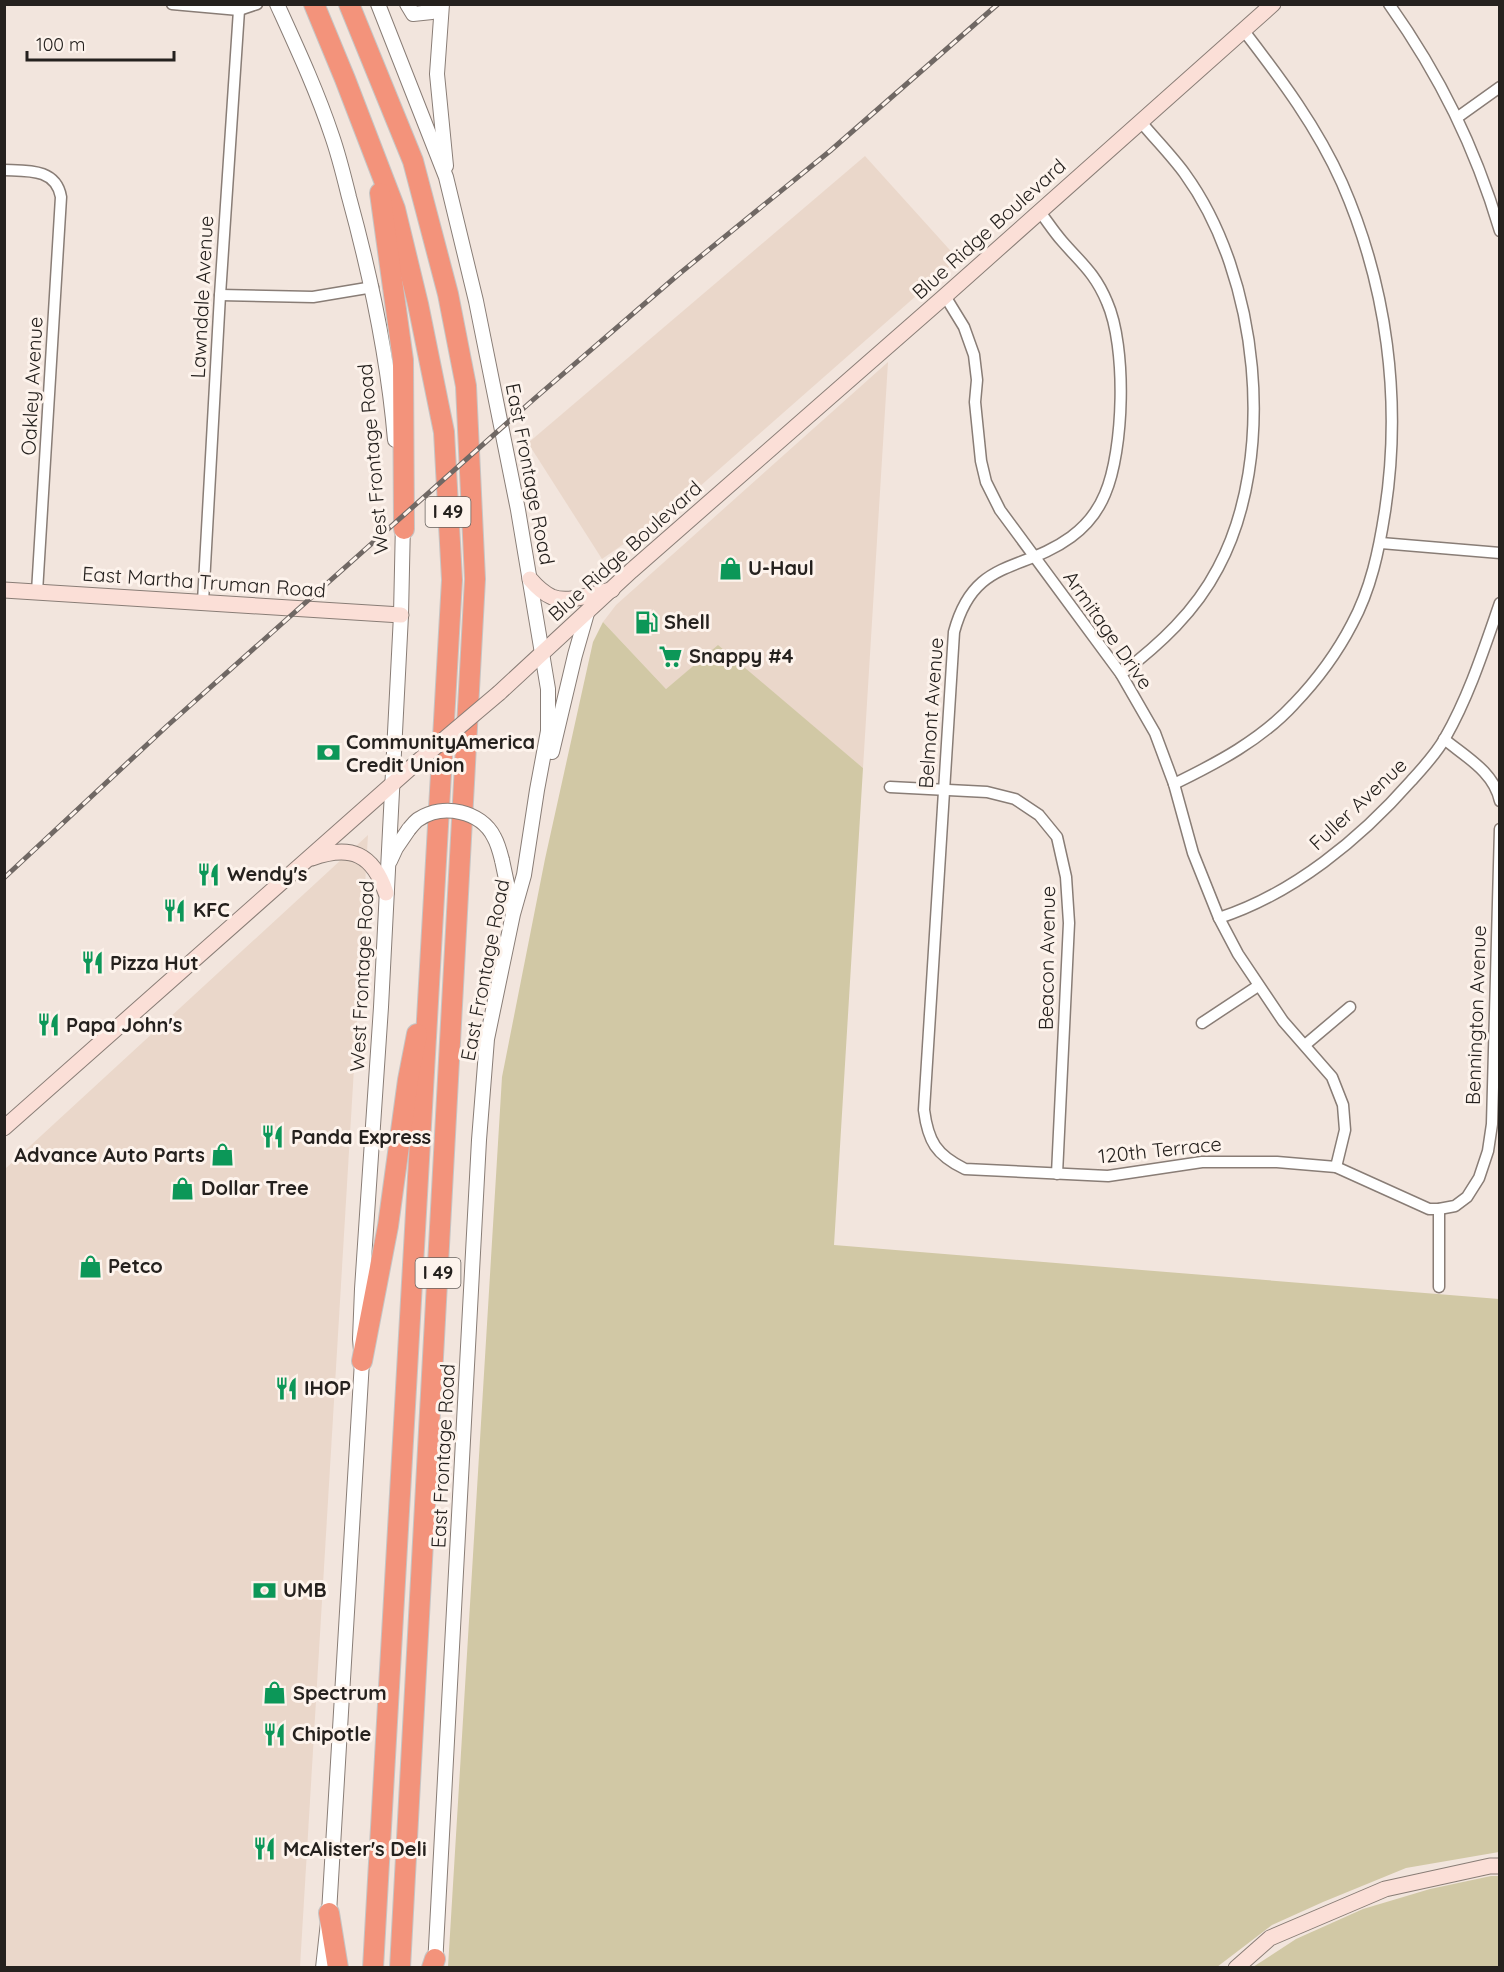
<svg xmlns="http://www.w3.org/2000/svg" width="1504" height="1972" font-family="Quicksand,sans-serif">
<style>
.built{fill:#ead7ca}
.green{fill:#d1c8a5}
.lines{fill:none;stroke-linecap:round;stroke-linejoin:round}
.minor-casing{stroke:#897d76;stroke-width:13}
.tertiary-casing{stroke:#897d76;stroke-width:16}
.secondary-casing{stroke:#897d76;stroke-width:17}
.motorway-casing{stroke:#c6c5c4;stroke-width:22}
.minor{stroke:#fff;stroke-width:10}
.tertiary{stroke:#fff;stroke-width:14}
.secondary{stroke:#fbdfd7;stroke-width:15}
.motorway{stroke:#f3937b;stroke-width:20}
.rail-casing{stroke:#706864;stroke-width:5}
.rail{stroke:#fdf3ec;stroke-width:3;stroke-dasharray:9;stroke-linecap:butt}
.tertiary-bridge-casing{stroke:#897d76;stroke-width:16;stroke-linecap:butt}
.secondary-bridge-casing{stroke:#897d76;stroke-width:17;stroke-linecap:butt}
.tertiary-bridge{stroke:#fff;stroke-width:14}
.secondary-bridge{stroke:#fbdfd7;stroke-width:15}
.labels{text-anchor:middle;stroke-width:6;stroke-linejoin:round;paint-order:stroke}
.shield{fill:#fdf3ec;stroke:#66605c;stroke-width:1.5}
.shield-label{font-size:18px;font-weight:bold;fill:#25211e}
.street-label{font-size:20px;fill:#25211e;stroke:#fdf3ec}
.poi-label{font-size:20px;font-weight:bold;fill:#25211e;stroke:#fdf3ec;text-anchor:start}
</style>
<rect width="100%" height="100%" fill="#f2e5dd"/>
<g class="built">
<polygon points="865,156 958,259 673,510 602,559 528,443"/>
<polygon points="888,362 863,768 718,646 666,689 603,622 616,605"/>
<polygon points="368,835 300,1967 5,1968 5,1169"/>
</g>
<g class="green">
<polygon points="603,622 666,689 718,645 863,768 834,1245 1499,1299 1499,1852 1406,1868 1323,1902 1272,1925 1217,1967 448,1967 502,1077 545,859 593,642"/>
<polygon points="1491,1876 1499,1876 1499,1967 1253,1967 1296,1939 1363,1909 1430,1889"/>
</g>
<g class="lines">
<defs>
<g id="minor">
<polyline points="172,4 239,10 257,4"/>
<path d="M1389,4c51,72 86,143 111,227"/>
<polyline points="1458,117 1500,87"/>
<path d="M4,170c23,1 52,-2 57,27l-24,395"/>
<path d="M1040,212c7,9 14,20 22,29 19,22 33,32 45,61 20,45 17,148 -2,192 -7,17 -19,32 -34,43 -49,36 -97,20 -117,95l-30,478c4,31 12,45 41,59l143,7 94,-14h75l59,5 93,42h10l16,-3 12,-9 12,-19 9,-27 4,-27 8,-295"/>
<polyline points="220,295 313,297 373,287"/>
<polyline points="945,296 964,327 974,355 977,380 975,402 981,461 986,482 1000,510 1121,674 1155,733 1174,784 1193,853 1219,918 1238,954 1283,1021 1332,1077 1343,1105 1345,1130 1336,1167"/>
<polyline points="1381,543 1500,553"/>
<polyline points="203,602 220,295 239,10"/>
<path d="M1121,674c39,-30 74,-62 97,-106 60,-112 41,-292 -33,-394 -13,-18 -30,-35 -44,-52"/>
<path d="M1444,739c22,18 50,33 56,62"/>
<path d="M1174,784c43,-21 87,-44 120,-80 23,-24 43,-51 58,-80 19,-35 27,-74 33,-113 17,-111 2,-225 -43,-328 -25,-56 -61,-104 -98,-152"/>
<polyline points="890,787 987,792 1015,799 1039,815 1057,837 1066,877 1069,923 1057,1174"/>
<path d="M1219,918c74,-24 141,-79 192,-137 12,-13 25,-27 34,-43 24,-42 39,-89 55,-135"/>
<polyline points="1202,1023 1258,986"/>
<polyline points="1305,1045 1350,1007"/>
<polyline points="1439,1209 1439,1287"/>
</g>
<g id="tertiary">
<path d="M277,4c20,44 40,87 55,132 7,20 12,41 17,61 22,80 39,161 46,243"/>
<polyline points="378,4 446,177 476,301 518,510 548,689 548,731 537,790 524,875 513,914 487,1039 479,1140 435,1966"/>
<polyline points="407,4 413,14 432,12 438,4"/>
<polyline points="442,4 437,74 446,166"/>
<polyline points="552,752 575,655 587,613"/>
<polyline points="502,860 513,912"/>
<polyline points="390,861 396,848 409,829"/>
<polyline points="323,1968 329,1913 362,1361 360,1339 362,1289 381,1007 401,615 403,522"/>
</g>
<g id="secondary">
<path d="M530,579c6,7 13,14 22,18 17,7 43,-4 60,-7"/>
<polyline points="4,590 401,615"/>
<polyline points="499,693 631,571 945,296 1273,4"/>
<path d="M312,858c39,-14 61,-4 74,35"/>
<polyline points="4,1128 415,764"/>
<polyline points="1236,1968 1270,1938 1385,1889 1490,1866 1500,1866"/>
</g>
<g id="motorway">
<polyline points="314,4 345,79 395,209 418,304 444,432 452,580 373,1968"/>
<polyline points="349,4 413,161 448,294 466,386 475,579 400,1968"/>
<polyline points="380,193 403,360 404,529"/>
<polyline points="362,1361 388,1226 408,1080 417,1034"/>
<polyline points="329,1913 338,1968"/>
<polyline points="432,1968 435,1959"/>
</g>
</defs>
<use href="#minor" class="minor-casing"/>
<use href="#tertiary" class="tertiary-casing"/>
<use href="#secondary" class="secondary-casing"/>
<use href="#motorway" class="motorway-casing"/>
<use href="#minor" class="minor"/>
<use href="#tertiary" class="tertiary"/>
<use href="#secondary" class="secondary"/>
<use href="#motorway" class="motorway"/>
<defs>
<polyline id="rail" points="4,878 167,726 534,399 679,274 830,151 998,4"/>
</defs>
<use href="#rail" class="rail-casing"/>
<use href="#rail" class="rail"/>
<defs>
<path id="tertiary-bridge" d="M409,829c3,-3 6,-8 10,-10 24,-16 62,-8 75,18 4,7 6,15 8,23"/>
<polyline id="secondary-bridge" points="415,764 499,693"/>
</defs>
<use href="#tertiary-bridge" class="tertiary-bridge-casing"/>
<use href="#secondary-bridge" class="secondary-bridge-casing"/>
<use href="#tertiary-bridge" class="tertiary-bridge"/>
<use href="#secondary-bridge" class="secondary-bridge"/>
</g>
<defs>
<symbol id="shop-bare" viewBox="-9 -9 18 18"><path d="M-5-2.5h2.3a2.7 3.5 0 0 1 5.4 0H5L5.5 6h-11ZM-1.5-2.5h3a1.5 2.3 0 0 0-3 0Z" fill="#0c9758" stroke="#fdf3ec" stroke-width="2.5" paint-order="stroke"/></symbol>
<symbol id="fuel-bare" viewBox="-9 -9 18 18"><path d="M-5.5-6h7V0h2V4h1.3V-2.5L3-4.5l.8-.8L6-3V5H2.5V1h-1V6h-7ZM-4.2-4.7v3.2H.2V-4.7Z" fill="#0c9758" stroke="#fdf3ec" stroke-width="2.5" paint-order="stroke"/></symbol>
<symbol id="supermarket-bare" viewBox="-9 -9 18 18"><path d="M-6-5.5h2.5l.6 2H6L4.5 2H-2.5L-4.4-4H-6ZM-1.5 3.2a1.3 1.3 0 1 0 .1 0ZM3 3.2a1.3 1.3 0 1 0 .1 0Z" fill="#0c9758" stroke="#fdf3ec" stroke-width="2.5" paint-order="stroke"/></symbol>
<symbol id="bank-bare" viewBox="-9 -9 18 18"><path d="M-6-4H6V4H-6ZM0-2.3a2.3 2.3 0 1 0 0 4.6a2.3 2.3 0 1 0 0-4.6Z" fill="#0c9758" stroke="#fdf3ec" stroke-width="2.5" paint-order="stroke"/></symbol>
<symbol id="restaurant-bare" viewBox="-9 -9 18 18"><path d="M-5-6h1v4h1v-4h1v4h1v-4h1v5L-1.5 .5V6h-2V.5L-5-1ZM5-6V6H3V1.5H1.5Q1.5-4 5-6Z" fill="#0c9758" stroke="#fdf3ec" stroke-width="2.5" paint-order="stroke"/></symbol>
</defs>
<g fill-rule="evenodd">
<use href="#shop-bare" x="714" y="552" width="33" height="33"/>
<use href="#fuel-bare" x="630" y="606" width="33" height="33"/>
<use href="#supermarket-bare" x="654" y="640" width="33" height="33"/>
<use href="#bank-bare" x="312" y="736" width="33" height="33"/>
<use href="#restaurant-bare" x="192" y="858" width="33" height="33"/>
<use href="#restaurant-bare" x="158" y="894" width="33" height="33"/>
<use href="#restaurant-bare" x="76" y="946" width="33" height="33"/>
<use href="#restaurant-bare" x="32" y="1008" width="33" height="33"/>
<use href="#restaurant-bare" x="256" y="1120" width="33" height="33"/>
<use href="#shop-bare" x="206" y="1138" width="33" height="33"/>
<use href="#shop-bare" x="166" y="1172" width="33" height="33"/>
<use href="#shop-bare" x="74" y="1250" width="33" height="33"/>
<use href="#restaurant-bare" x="270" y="1372" width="33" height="33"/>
<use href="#bank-bare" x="248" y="1574" width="33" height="33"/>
<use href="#shop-bare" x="258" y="1676" width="33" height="33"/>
<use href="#restaurant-bare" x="258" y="1718" width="33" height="33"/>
<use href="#restaurant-bare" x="248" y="1832" width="33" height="33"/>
</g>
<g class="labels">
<g class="shield">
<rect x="425.5" y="497" width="45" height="30" rx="4.5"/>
<rect x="415.5" y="1258" width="45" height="30" rx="4.5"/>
</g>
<g class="shield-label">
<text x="448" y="518">I 49</text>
<text x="438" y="1279">I 49</text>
</g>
<g class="street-label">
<text transform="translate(989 229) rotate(-42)" y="7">Blue Ridge Boulevard</text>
<text transform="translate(202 297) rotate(-87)" y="7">Lawndale Avenue</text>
<text transform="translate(32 386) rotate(-87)" y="7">Oakley Avenue</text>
<text transform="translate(373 459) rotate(-95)" y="7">West Frontage Road</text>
<text transform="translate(530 474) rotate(79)" y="7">East Frontage Road</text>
<text transform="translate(625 551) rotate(-42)" y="7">Blue Ridge Boulevard</text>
<text transform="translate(204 582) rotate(4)" y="7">East Martha Truman Road</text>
<text transform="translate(1108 630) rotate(55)" y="7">Armitage Drive</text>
<text transform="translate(931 713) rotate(-86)" y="7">Belmont Avenue</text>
<text transform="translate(1358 804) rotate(-43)" y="7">Fuller Avenue</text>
<text transform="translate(1047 958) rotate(-89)" y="7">Beacon Avenue</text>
<text transform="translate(485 970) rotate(-79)" y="7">East Frontage Road</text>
<text transform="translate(362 976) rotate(-87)" y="7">West Frontage Road</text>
<text transform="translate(1476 1015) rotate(-88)" y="7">Bennington Avenue</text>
<text transform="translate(1160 1150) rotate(-6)" y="7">120th Terrace</text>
<text transform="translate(443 1456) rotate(-87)" y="7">East Frontage Road</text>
</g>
<g class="poi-label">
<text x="748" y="575">U-Haul</text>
<text x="664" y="629">Shell</text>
<text x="689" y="663">Snappy #4</text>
<text x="346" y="749">CommunityAmerica<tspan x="346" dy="23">Credit Union</tspan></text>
<text x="227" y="881">Wendy's</text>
<text x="193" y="917">KFC</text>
<text x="110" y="970">Pizza Hut</text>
<text x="66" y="1032">Papa John's</text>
<text x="291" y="1144">Panda Express</text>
<text x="205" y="1162" text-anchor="end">Advance Auto Parts</text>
<text x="201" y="1195">Dollar Tree</text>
<text x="108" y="1273">Petco</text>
<text x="304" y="1395">IHOP</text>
<text x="283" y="1597">UMB</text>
<text x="293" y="1700">Spectrum</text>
<text x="292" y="1741">Chipotle</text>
<text x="283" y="1856">McAlister's Deli</text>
</g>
</g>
<rect width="1504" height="1972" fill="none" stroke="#25211e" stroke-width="12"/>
<path d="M27 51v9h147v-9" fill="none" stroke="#25211e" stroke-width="3"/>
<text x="36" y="51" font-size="18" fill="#25211e" stroke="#fdf3ec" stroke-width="4.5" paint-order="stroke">100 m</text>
</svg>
